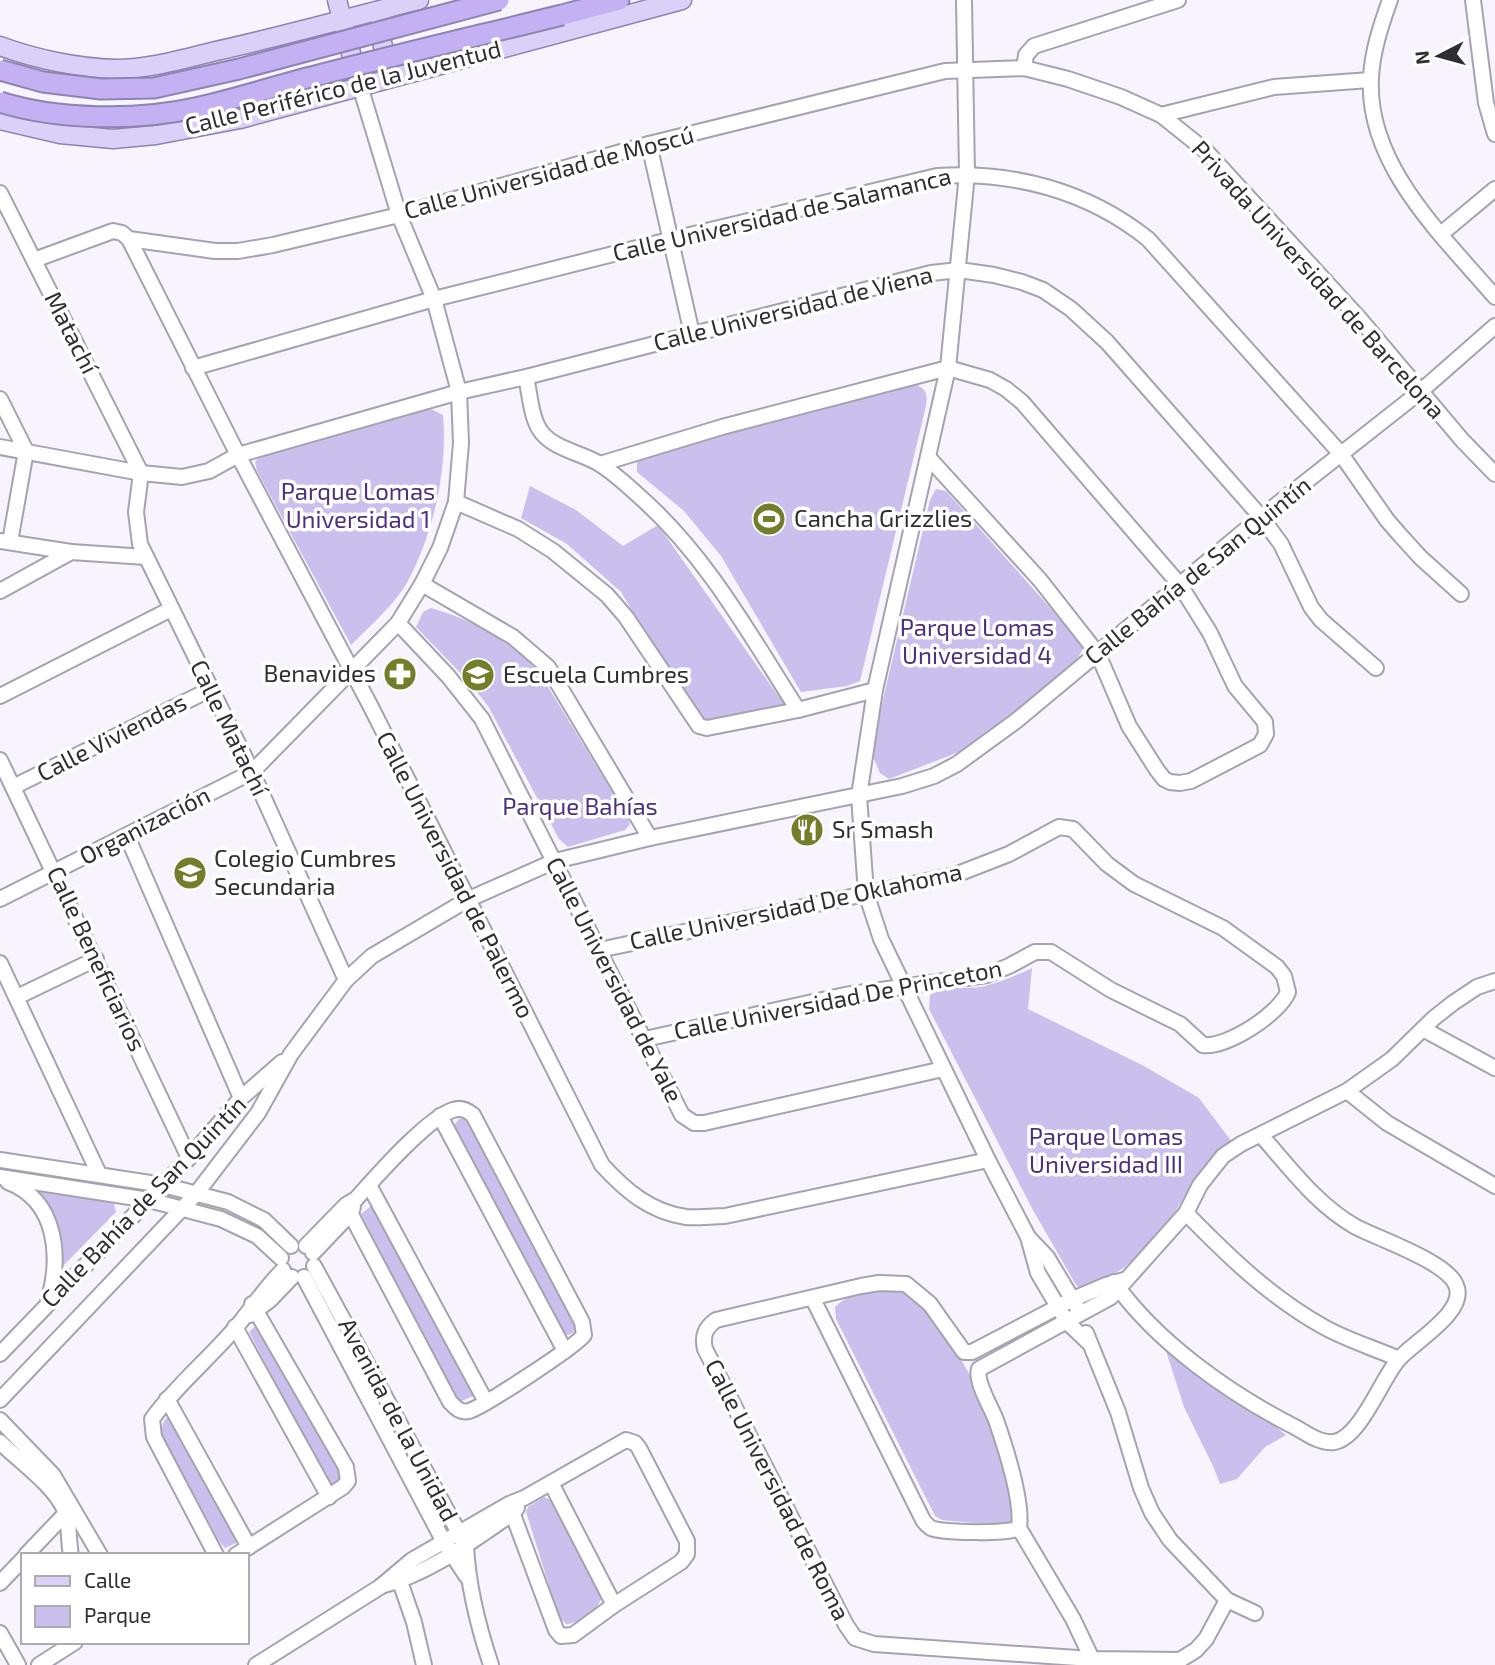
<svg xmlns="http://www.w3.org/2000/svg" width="1495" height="1665" font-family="'Exo 2',sans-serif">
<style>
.green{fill:#cabfed}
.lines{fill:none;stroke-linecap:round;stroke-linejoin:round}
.minor-casing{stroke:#a6a3af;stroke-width:18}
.major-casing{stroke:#8f83b0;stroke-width:21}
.highway-casing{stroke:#8f83b0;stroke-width:23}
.minor{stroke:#fff;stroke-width:14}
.major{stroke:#dbd0f8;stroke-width:18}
.highway{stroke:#c3b1f4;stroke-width:19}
.highway-bridge-casing{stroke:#8f83b0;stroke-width:23;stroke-linecap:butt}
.highway-bridge{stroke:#c3b1f4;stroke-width:19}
.labels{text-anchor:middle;stroke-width:7;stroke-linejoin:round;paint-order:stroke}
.street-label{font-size:24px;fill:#2f2e33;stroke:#fff}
.park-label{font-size:24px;fill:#4c307f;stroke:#fff}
.poi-label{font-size:24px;fill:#2f2e33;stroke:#fff;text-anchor:start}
</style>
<rect width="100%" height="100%" fill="#f7f4fe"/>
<g class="green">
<path d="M915,384c11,5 13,10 11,22l-66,275 -13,5 -46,6 -80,-136 -37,-45 -47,-39v-11l6,-5z"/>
<path d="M431,409l12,6c5,55 -10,122 -38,171 -14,22 -36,41 -54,59l-94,-174 -2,-9 3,-4z"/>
<polygon points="530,486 576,510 623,546 658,525 786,707 709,722 696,717 621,592 567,544 521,518"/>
<polygon points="936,489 946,491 1077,638 1083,649 1077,659 980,740 959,752 889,779 880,773 873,757 881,708 930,500"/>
<path d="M431,608c42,12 78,32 108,64l88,144 3,8 -5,6 -57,17 -9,-8 -71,-133 -19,-24 -53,-55 7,-15z"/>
<path d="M1032,968l-4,41 116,57 55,32 33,44 -24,19 -50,77 -33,29 -27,17 -16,6 -6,-5 -42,-73 -105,-203 1,-14c15,-10 37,-5 55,-9 16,-4 32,-11 47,-18z"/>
<polygon points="467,1117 581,1329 568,1335 565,1334 454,1125 459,1119"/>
<path d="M32,1188l75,11 7,5 2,8 -54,55c1,-31 -7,-58 -30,-79z"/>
<polygon points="375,1205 473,1389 473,1396 462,1401 457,1398 361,1214 371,1206"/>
<path d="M903,1286l10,6c17,24 35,46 50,71 29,47 40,100 53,153l-10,10 -64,-6 -7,-4 -99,-197 -1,-12c15,-16 47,-17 68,-21z"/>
<polygon points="259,1323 342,1473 340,1480 332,1484 327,1481 249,1332"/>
<polygon points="1166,1351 1225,1396 1260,1414 1286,1435 1265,1447 1237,1479 1220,1484 1213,1466 1184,1407"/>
<path d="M170,1416l66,120v7l-11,5 -6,-7 -58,-108c1,-7 2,-14 9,-17z"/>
<path d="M544,1497l7,3 52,94c-5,17 -20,29 -37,30l-7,-7 -33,-105 2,-5z"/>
</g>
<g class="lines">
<defs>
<g id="minor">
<polyline points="964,0 967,174 948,368 875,690 859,796 866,893 881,939 988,1160 1028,1237 1038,1273 1067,1322 1088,1342"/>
<path d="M1390,0c-9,25 -18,52 -19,78 -5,87 72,158 124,219"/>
<polyline points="1473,0 1486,103 1495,134"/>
<polyline points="1024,68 1026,55 1034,46 1178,0"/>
<polyline points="1161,115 1274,87 1370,80"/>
<polyline points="649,144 692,334"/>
<polyline points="0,193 141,473"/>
<polyline points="1441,234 1495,189"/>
<polyline points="129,239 215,251 238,251 273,245 399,215 649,144 945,71 1024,68 1068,79 1121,97 1161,115 1206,151 1360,319 1462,440 1495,474"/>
<path d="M34,260l79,-29 9,2 7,6 109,216 133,252 231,458c23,25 48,47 84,52 12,1 26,-1 39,-1l263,-56"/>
<path d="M193,368l241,-69 235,-59 268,-64c77,-5 151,15 211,63l193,215 46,66 13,15 21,23 40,36"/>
<path d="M526,377c4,17 5,43 16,56 13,16 39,20 56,30 15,9 29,22 42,34 67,59 110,138 158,213"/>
<polyline points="0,399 26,451 10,542"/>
<polyline points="0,447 141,473 182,477 209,471 238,455 459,392 526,377 931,273 959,270 994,275 1022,282 1043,290 1071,309 1107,342 1261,517 1281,544 1311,607 1321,620 1376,668"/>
<polyline points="600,464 722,427 948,368 990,380 1006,389 1022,402 1180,585 1210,633 1235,686 1265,722 1266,734 1260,745 1191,781 1180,783 1170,782 1164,779 1157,770 1129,726 1098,654 1040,580 929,458"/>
<polyline points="141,473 136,512 140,544 252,772 346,980"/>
<polyline points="456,502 518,529 553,551 607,595 626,617 699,726 707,728 798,710 875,690"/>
<polyline points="0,541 71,552 146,557"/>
<polyline points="422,584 513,637 548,667 650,838"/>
<polyline points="0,591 71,552"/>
<polyline points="398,623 448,676 482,719 682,1115 694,1123 704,1123 943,1069"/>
<polyline points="0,696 171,609"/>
<polyline points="0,760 189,1158"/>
<polyline points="13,787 211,689"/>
<polyline points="127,836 241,1098"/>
<polyline points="0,899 252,772 398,623 422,584 440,548 456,502 461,443 459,392 434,299 399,215 360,86"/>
<path d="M599,950l356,-75 54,-21 50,-27 14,2 34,35 27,20 89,44 54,39 7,9 4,16c-9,22 -61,56 -85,53l-23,-21 -69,-34 -60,-38h-16l-26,14 -22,9 -142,20 -200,44"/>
<polyline points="0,963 99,1174"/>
<polyline points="17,997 96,959"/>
<polyline points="1423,1029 1495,1068"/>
<polyline points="1347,1091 1387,1123 1495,1186"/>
<polyline points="440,1116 565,1351"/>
<polyline points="0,1160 163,1185 228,1202 264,1220 291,1246"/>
<polyline points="0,1177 149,1200 221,1219 257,1236 281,1258"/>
<path d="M8,1182c50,19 53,76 40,120"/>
<polyline points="369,1185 486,1402"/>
<path d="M1186,1213c42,43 84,84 138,114 23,13 50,21 75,32"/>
<polyline points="1028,1237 1047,1257 1077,1307"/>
<path d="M306,1246l40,-41 10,-6c19,-21 71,-81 97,-89 8,-3 14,0 20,5l109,207 2,13c-8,11 -101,72 -115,76 -9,2 -13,-3 -19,-9l-104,-197"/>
<polyline points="313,1253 351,1213 353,1207"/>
<path d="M314,1266l152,280c2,41 12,80 25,119"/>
<polyline points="304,1277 444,1542 467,1577"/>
<path d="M1124,1280l-18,5 -33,14 -101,53h-8l-34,-48 -24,-20 -27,-1 -18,3 -145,34c-11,8 -14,16 -11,29l141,276 9,13 19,6 218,15 88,1 16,-10 10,-11 21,-39"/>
<path d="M1114,1282c42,60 116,112 181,145 11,6 25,17 39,15 26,-4 47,-62 64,-82 15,-18 70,-48 58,-75 -9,-23 -77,-46 -100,-58 -38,-21 -67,-60 -95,-92"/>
<path d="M813,1299l110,221c1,2 6,7 8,8 10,5 79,6 88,0"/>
<polyline points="250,1315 270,1300 292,1277"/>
<polyline points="235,1327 329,1497"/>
<polyline points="1086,1333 1118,1412 1141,1488 1152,1513 1170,1540 1227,1600 1255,1613"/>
<polyline points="0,1354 189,1158 241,1098 282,1062"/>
<polyline points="167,1399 249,1547"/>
<polyline points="0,1400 196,1194 258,1113 291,1054 346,980 372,956 467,900 555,861 650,838 902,786 934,776 957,764 1016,721 1261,517 1421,391 1495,326"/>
<polyline points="0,1420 53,1475 100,1555"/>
<path d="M0,1442c19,19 55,44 65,69 5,12 3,30 6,44"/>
<polyline points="551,1483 614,1605"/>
<polyline points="26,1555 69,1510"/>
<path d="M216,1555l-62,-118 -2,-18c26,-36 62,-64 90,-99 15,-19 24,-33 41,-50"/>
<polyline points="236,1555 343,1487 348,1481 346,1467 252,1304"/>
<polyline points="397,1573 414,1622 424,1665"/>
<polyline points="0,1583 23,1559"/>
<path d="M381,1586c48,-12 91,-45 132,-73l4,-5"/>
<polyline points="0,1633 18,1665"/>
<path d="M1092,1659l-19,-40 -54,-91c4,-27 -14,-82 -23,-108 -5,-13 -21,-39 -17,-51l132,-72 75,-84 14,-28 23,-29 18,-12 106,-53 45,-32 42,-41 19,-15 24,-16 18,-6"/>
<polyline points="39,1665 75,1642"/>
<polyline points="256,1665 380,1587 412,1560 509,1504 524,1498 626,1440 635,1443 639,1448 687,1541 687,1554 681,1562 614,1605 573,1635 561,1636 556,1630 509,1504"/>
</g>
<g id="major">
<polyline points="337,0 358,80"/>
<path d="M381,17c-2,19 2,38 14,53"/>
<path d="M0,46c35,13 78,22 116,23 34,0 67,-10 100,-18 68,-15 135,-34 203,-51"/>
<polyline points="0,120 60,134 113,139 156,135 240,119 682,0"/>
</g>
<polyline id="highway" points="562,15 619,0"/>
</defs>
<use href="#minor" class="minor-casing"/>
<use href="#major" class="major-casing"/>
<use href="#highway" class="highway-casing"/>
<use href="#minor" class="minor"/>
<use href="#major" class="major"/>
<use href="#highway" class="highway"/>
<defs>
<g id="highway-bridge">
<polyline points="0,70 43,82 101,89 154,88 239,69 499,0"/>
<path d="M0,102c57,18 137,19 195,6 42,-9 83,-23 124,-33 81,-21 162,-40 243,-60"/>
</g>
</defs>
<use href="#highway-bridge" class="highway-bridge-casing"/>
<use href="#highway-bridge" class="highway-bridge"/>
</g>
<defs>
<symbol id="stadium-disc" viewBox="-11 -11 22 22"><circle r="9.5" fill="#737e2a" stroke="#fff"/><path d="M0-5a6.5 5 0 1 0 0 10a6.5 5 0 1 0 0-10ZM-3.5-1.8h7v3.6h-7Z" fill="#fff"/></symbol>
<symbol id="pharmacy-disc" viewBox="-11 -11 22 22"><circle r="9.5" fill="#737e2a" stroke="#fff"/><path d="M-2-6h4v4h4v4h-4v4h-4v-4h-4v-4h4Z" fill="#fff"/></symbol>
<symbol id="school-disc" viewBox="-11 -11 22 22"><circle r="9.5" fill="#737e2a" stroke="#fff"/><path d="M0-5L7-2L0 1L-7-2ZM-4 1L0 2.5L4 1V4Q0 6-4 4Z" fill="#fff"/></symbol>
<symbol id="restaurant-disc" viewBox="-11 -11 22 22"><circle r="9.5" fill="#737e2a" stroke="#fff"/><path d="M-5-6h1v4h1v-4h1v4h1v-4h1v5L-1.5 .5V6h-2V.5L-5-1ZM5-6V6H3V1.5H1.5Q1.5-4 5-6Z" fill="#fff"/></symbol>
</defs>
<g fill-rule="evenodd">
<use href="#stadium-disc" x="750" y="500" width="38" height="38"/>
<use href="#pharmacy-disc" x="381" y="655" width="38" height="38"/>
<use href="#school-disc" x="459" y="656" width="38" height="38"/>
<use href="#restaurant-disc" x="788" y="811" width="38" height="38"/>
<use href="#school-disc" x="171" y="854" width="38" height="38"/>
</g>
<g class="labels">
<g class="street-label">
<text transform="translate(343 88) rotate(-14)" y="8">Calle Periférico de la Juventud</text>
<text transform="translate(549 173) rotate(-15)" y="8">Calle Universidad de Moscú</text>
<text transform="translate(782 215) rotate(-13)" y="8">Calle Universidad de Salamanca</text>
<text transform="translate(1318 280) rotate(48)" y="8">Privada Universidad de Barcelona</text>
<text transform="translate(793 309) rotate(-14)" y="8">Calle Universidad de Viena</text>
<text transform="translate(71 333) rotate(63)" y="8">Matachí</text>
<text transform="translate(1198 571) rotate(-39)" y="8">Calle Bahía de San Quintín</text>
<text transform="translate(229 728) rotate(64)" y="8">Calle Matachí</text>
<text transform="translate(112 738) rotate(-27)" y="8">Calle Viviendas</text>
<text transform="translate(145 826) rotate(-27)" y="8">Organización</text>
<text transform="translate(455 875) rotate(63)" y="8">Calle Universidad de Palermo</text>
<text transform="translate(796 907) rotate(-12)" y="8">Calle Universidad De Oklahoma</text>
<text transform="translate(96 959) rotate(65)" y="8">Calle Beneficiarios</text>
<text transform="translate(614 980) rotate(63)" y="8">Calle Universidad de Yale</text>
<text transform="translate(838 1000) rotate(-11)" y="8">Calle Universidad De Princeton</text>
<text transform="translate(144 1202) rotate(-46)" y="8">Calle Bahía de San Quintín</text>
<text transform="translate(398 1420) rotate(62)" y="8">Avenida de la Unidad</text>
<text transform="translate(777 1490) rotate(63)" y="8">Calle Universidad de Roma</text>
</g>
<g class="park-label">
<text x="358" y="500">Parque Lomas<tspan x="358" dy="28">Universidad 1</tspan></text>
<text x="977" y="636">Parque Lomas<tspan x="977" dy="28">Universidad 4</tspan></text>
<text x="580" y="815">Parque Bahías</text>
<text x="1106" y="1145">Parque Lomas<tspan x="1106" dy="28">Universidad III</tspan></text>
</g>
<g class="poi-label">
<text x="794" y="527">Cancha Grizzlies</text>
<text x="376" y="682" text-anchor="end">Benavides</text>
<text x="503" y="683">Escuela Cumbres</text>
<text x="832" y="838">Sr Smash</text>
<text x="214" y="867">Colegio Cumbres<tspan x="214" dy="28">Secundaria</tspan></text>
</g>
</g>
<rect x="21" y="1553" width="228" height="91" fill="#ffffff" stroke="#acabad" stroke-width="2"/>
<rect x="35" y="1576" width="35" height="10" fill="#dbd0f8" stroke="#acabad" stroke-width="2"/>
<text x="84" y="1588" font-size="21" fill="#2f2e33">Calle</text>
<rect x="35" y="1606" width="35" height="21" fill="#cabfed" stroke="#acabad" stroke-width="2"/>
<text x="84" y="1623" font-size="21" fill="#2f2e33">Parque</text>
<g transform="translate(1439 56) rotate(264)" stroke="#ffffff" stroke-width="5" paint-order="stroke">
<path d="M0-5L12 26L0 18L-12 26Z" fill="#2f2e33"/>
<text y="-10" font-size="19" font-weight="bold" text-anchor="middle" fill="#2f2e33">N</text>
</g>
</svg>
